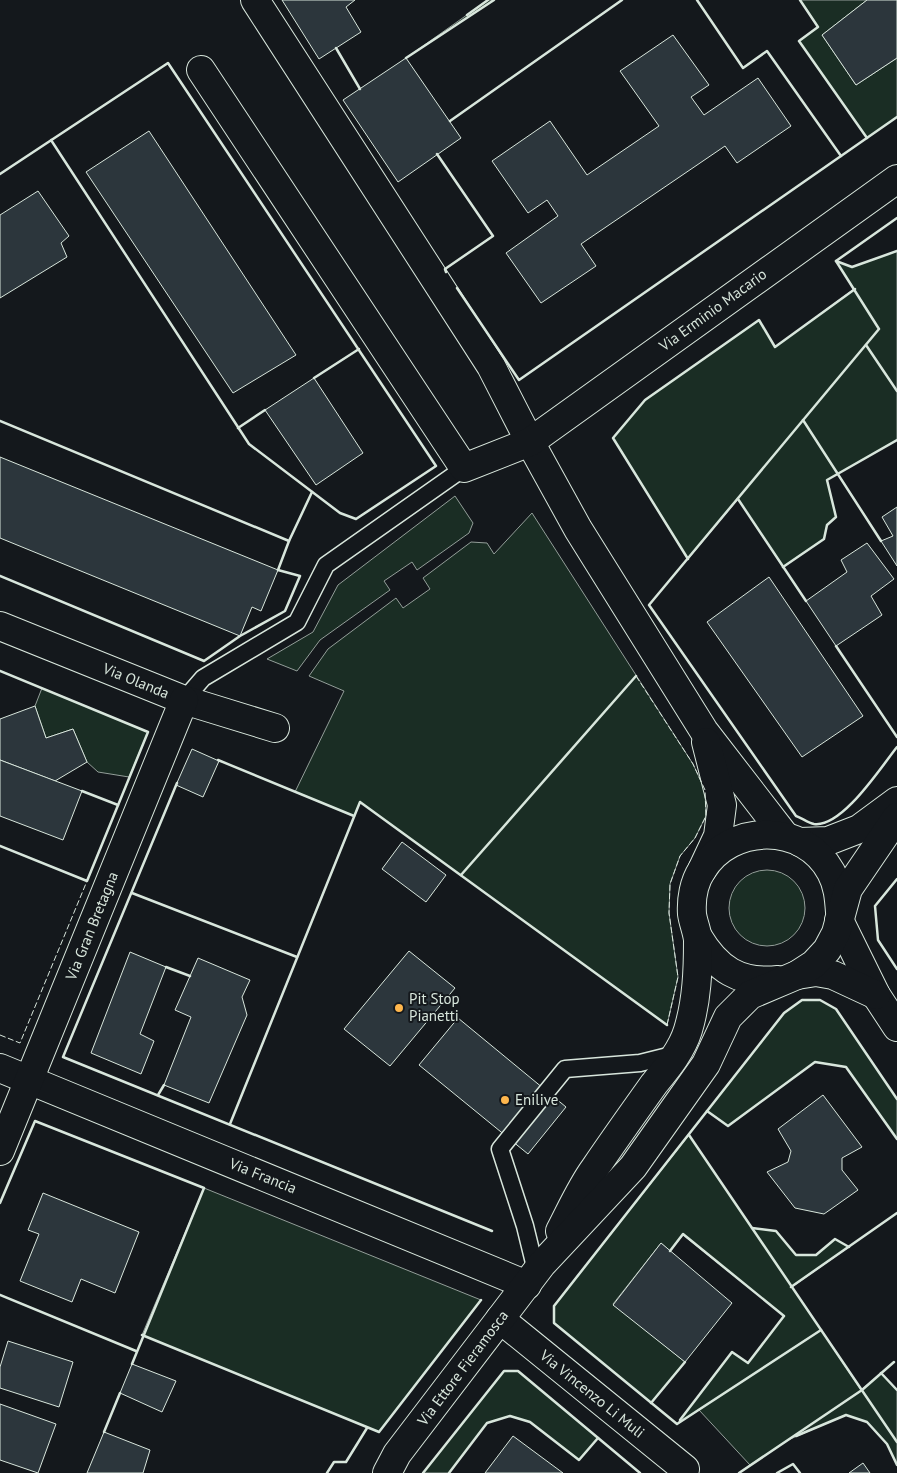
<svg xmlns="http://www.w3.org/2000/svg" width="897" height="1473" font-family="'PT Sans',sans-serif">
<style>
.green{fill:#1a2d24;stroke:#939e99}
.building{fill:#2c363c;stroke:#d8e6dc}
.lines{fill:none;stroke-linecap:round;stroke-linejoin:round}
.lane-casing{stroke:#d8e6dc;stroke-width:19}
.street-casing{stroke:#d8e6dc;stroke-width:30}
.secondary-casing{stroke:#d8e6dc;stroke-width:30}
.lane{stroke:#14181c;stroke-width:16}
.street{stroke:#14181c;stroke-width:28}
.secondary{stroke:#14181c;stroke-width:28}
.fence{stroke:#d8e6dc;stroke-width:1;stroke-dasharray:6 2.5;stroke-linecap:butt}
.wall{stroke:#d8e6dc;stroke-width:2.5}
.poi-dot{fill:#ffb74d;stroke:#14181c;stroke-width:2}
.labels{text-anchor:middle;stroke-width:4;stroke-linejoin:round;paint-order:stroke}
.street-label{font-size:15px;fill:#d8e6dc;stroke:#14181c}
.poi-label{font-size:15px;fill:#d8e6dc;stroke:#14181c;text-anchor:start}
</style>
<rect width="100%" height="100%" fill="#14181c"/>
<g class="green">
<polygon points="488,0 494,0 406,58"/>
<polygon points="800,0 867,0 822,35 856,85 897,58 897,117 867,138 799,41 818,27"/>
<polygon points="897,251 897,440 827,480 836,517 827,525 824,539 783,567 738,499 688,559 613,438 645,400 759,320 775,347 854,289 836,261 852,267"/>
<polygon points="455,496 473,523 469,533 417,570 412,562 384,581 390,590 320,640 297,671 267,659 313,632 338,585"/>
<polygon points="532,513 693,764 705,790 706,816 695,838 680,856 670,884 669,913 678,977 667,1025 360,802 354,816 295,792 344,691 309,676 328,649 396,598 403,608 430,589 423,578 471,542 487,543 494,554"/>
<polygon points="42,688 148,732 129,777 98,772 87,762 73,729 46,738 35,706"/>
<circle cx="767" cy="908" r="38"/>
<polygon points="802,1000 820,1000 836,1009 897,1099 897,1139 846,1067 815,1062 728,1126 707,1111 784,1013"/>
<polygon points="689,1135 752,1228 776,1231 796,1255 816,1255 835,1239 849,1247 792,1287 861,1390 881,1373 897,1390 897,1465 887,1444 867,1422 846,1415 788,1440 750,1465 699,1410 677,1424 732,1352 748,1363 784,1316 683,1235 670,1251 661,1243 613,1304 685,1362 651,1403 554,1323 554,1306"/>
<polygon points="204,1188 481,1300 379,1432 142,1335"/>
<polygon points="504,1371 518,1371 598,1438 579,1460 530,1422 510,1416 487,1423 449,1473 423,1473"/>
</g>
<g class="building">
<polygon points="282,0 355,0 346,7 361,32 319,59"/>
<polygon points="867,0 897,0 897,58 856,85 822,35"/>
<polygon points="673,35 709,85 691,97 704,115 758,78 791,126 737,163 725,146 581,244 596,266 541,303 506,253 558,216 547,200 528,213 492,161 550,121 587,175 659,126 620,71"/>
<polygon points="406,58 461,138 398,182 343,100"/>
<polygon points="149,131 296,355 233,393 86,172"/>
<polygon points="38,191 69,236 61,243 67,257 0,298 0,215"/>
<polygon points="314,378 363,453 316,485 265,410"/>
<polygon points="0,457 278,570 261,611 252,607 240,636 0,538"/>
<polygon points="897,507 897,566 881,541 893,536 882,517"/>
<polygon points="867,543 894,579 871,596 882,615 836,646 806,601 847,572 841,560"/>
<polygon points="769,577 863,716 802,757 707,622"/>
<polygon points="35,706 46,738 73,729 87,762 55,781 0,760 0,719"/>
<polygon points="192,749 219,761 203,797 176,785"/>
<polygon points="0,760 82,791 63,840 0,816"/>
<polygon points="402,842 446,875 426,902 382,869"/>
<polygon points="409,951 455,988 390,1066 344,1029"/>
<polygon points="130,952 166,967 140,1034 154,1041 141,1074 91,1053"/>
<polygon points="198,958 250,980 242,997 247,1015 209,1103 164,1085 191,1017 175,1010"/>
<polygon points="458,1018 566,1107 528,1154 419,1065"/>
<polygon points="823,1095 862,1147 842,1158 842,1170 858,1190 824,1214 795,1208 767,1172 788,1162 791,1151 778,1129"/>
<polygon points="43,1193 139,1232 115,1293 81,1279 72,1302 20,1281 39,1234 28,1230"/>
<polygon points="661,1243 732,1303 685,1362 613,1305"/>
<polygon points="8,1341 73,1362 59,1407 0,1388 0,1367"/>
<polygon points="132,1364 176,1381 162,1412 120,1393"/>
<polygon points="0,1404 56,1424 38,1473 0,1460"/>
<polygon points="104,1432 150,1450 143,1473 87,1473"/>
<polygon points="513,1436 563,1473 485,1473"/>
<polygon points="863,1463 870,1473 849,1473"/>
</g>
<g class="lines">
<defs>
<g id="lane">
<polyline points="184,700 203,678 297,622 326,565 464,468"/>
<polyline points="536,1271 525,1226 500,1149 565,1069 640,1063 676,1054"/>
</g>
<g id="street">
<polyline points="255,0 491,366 530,442 578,529 704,731 785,836"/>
<polyline points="201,70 464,468 530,442 897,179"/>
<polyline points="0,626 184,700 275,728"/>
<polyline points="702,870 718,836 722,805 706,742"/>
<polyline points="0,1068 527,1285"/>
<polyline points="0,1151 184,700"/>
<polyline points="500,1319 685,1469"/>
</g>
<g id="secondary">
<polyline points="800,842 828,841 859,829 897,801"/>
<polyline points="839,920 876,995 897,1027"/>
<path d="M698,937c19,32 41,47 80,43"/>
<polyline points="797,975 816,972 833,975 876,995"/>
<path d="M560,1231c11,-21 21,-44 35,-63 19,-28 39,-56 59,-84 13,-16 28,-34 34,-54 9,-30 10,-60 10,-90 -1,-9 -5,-18 -6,-26 -1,-15 2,-32 10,-44 29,-47 102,-48 129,2 7,13 8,26 9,40"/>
<polyline points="387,1473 397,1454 542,1264 633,1167 706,1064 728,1017 750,995 797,975 814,964 827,950 836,933 848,889 897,817"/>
</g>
</defs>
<use href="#lane" class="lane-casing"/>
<use href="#street" class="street-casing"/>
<use href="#secondary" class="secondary-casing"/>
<use href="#lane" class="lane"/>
<use href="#street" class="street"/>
<use href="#secondary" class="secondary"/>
<g class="fence">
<polyline points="636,676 693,764 705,790 706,816 695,838 680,856 670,884 669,913 678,977 667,1025"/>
<polyline points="0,1035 20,1043 87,881"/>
</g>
<g class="wall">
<polyline points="697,0 743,68 767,51 841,156"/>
<polyline points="800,0 818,27 799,41 867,138"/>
<polyline points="467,15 488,0"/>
<polyline points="336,48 360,89"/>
<polyline points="406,58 494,0"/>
<polyline points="450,121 622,0"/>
<polyline points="437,154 493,236 445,269 446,272"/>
<polyline points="0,174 168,63 436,466 356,519 340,513 249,444 51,140"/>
<path d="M897,218l-61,43 43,68 -230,276 147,211c6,2 12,7 18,8 28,4 67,-57 83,-77"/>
<polyline points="836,261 852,267 897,251"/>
<polyline points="457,288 519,380 897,117"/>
<polyline points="866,345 897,391"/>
<polyline points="314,378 359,349"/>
<polyline points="803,420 881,541"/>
<polyline points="0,421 289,541"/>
<polyline points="238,428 265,410"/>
<polyline points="738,499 806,601"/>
<polyline points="688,559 613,438 645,400 759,320 775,347 855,289"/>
<polyline points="783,567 824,539 827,525 836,517 827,480 897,440"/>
<polyline points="0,576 204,661 240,636 285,611 300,576 278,570 289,541 312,492"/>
<polyline points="836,646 897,737"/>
<polyline points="0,671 148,732 87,881 0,846"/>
<polyline points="218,760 354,816"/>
<polyline points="177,783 63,1057 492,1231"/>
<polyline points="82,791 118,805"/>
<polyline points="461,875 636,676"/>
<polyline points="897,879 875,906 878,940 897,969"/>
<polyline points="132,893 297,957"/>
<polyline points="166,967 190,976"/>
<polyline points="158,1095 164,1085"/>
<polyline points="707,1111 728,1126 815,1062 846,1067 897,1139"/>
<polyline points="230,1124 360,802 667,1025"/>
<polyline points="689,1135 897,1442"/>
<polyline points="0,1203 35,1121 204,1188 132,1364"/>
<polyline points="752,1228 776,1231 796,1255 816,1255 835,1239 849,1247"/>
<polyline points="670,1251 683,1234 784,1316 748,1363 732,1352 680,1420"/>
<polyline points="791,1287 897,1213"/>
<polyline points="0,1295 136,1351"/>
<polyline points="821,1330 677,1424 554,1323 554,1306 784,1013 802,1000 820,1000 836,1009 897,1099"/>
<polyline points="142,1335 379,1432 481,1300"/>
<polyline points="881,1373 897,1390"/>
<polyline points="651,1403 685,1362"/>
<polyline points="104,1432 120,1393"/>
<polyline points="796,1436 846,1415 867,1422 887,1444 897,1465"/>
<polyline points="327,1473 334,1462 346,1462 367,1428"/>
<polyline points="423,1473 504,1371 518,1371 640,1473"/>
<polyline points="449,1473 487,1423 510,1416 530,1422 579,1460 598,1438"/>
<polyline points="739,1473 862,1390 894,1362"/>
<polyline points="777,1473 793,1464 800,1473"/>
</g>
</g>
<g class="poi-dot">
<circle cx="399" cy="1008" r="5"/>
<circle cx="505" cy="1100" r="5"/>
</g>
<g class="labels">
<g class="street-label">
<text transform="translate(713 310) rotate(-36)" y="5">Via Erminio Macario</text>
<text transform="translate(136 681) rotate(22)" y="5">Via Olanda</text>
<text transform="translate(92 926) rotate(-68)" y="5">Via Gran Bretagna</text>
<text transform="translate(263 1176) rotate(22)" y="5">Via Francia</text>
<text transform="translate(463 1368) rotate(-53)" y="5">Via Ettore Fieramosca</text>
<text transform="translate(592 1394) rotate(39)" y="5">Via Vincenzo Li Muli</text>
</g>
<g class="poi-label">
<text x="409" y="1004">Pit Stop<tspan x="409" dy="17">Pianetti</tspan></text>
<text x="515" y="1105">Enilive</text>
</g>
</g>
</svg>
